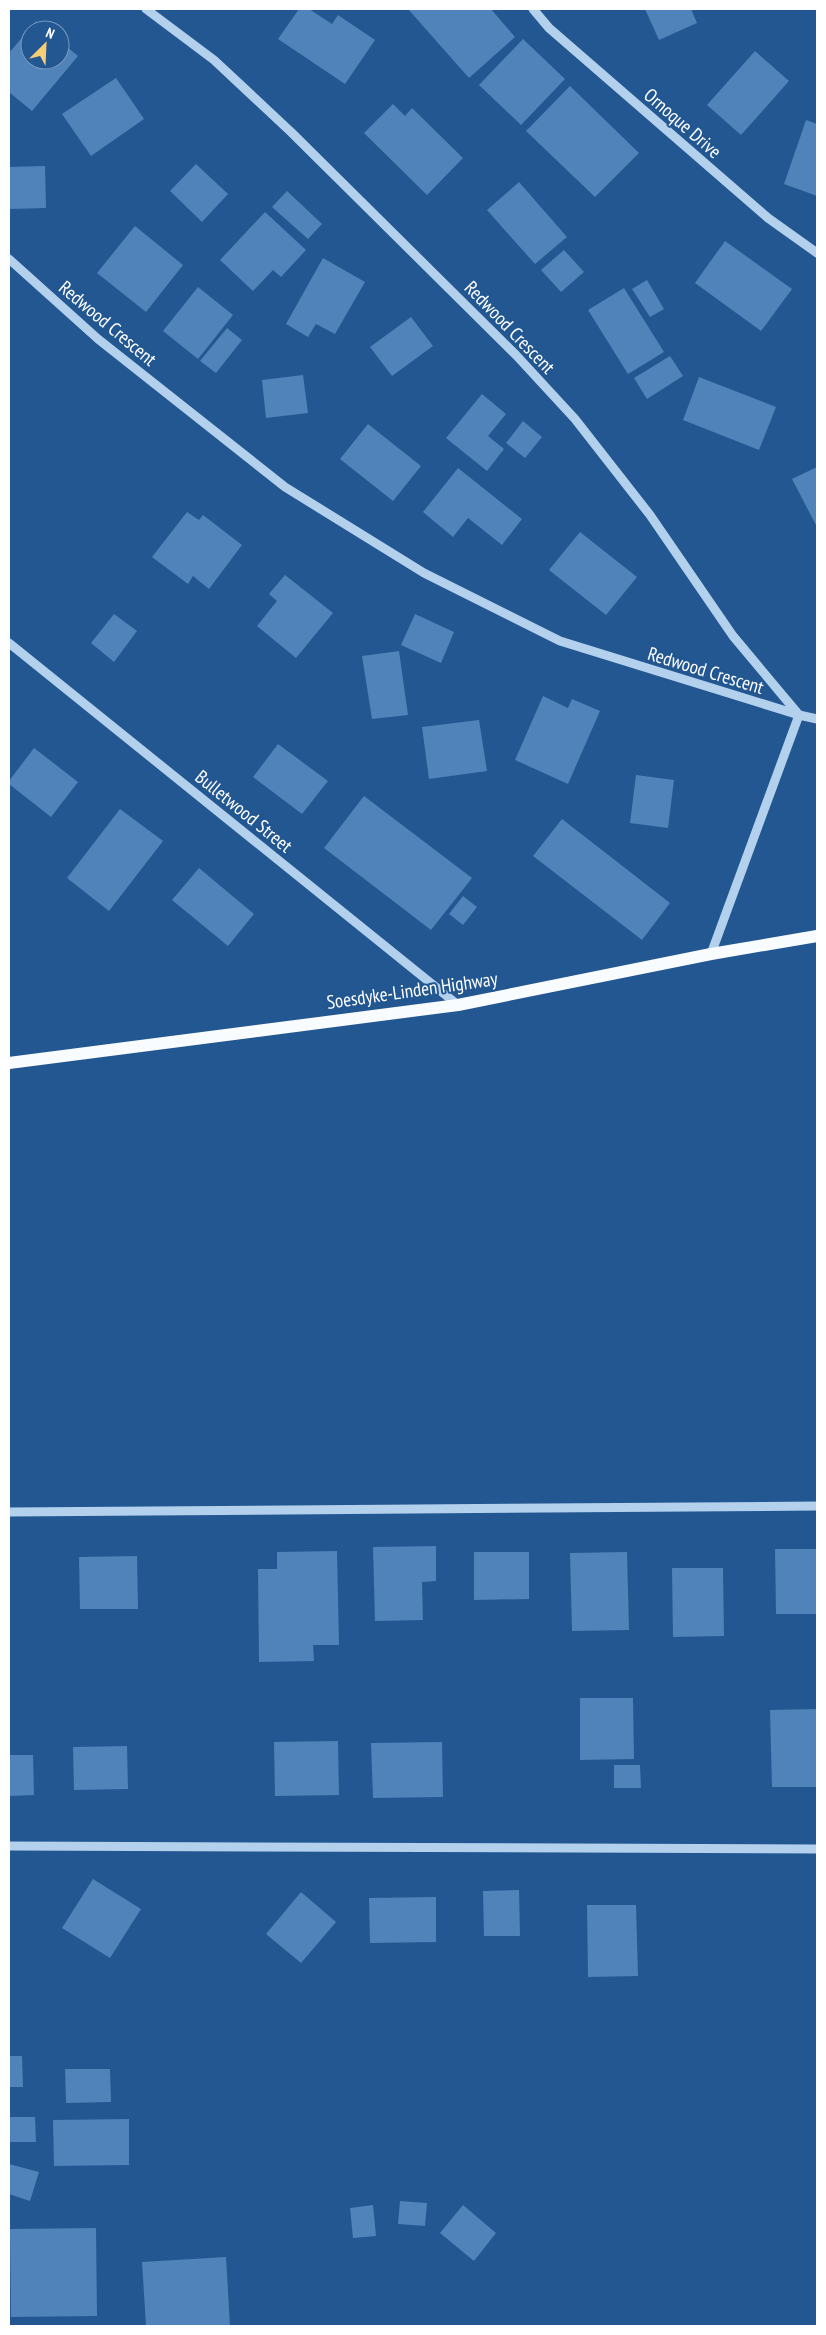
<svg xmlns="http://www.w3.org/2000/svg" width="826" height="2335" font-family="'PT Sans Narrow',sans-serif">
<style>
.building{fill:#4f83b9}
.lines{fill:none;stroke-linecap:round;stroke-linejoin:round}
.minor{stroke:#b3d0ed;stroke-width:9}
.major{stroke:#f9fcff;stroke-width:12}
.labels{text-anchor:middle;stroke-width:4;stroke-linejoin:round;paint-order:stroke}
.street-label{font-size:19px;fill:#fff;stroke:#225791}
</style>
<rect width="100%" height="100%" fill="#225791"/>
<g class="building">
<polygon points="299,9 309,9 332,24 338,15 375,40 345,84 278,39"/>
<polygon points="408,9 491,9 515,37 469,78"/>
<polygon points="645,9 691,9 697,23 659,40"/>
<polygon points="36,21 46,30 30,30 30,60 60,60 60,41 78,56 32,111 9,92 9,53"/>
<polygon points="523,39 565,79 521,125 479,85"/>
<polygon points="755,51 789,81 741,135 707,105"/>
<polygon points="116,78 144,119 91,156 62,114"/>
<polygon points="570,86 639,153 595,197 526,131"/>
<polygon points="393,104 405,116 412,108 463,158 427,195 364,133"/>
<polygon points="806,120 817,124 817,196 784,184"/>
<polygon points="196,164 228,194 202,222 170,191"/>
<polygon points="45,166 46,208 9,209 9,167"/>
<polygon points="519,182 567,237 535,264 487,210"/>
<polygon points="287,191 322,224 308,239 272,207"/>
<polygon points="265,212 306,250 281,277 273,270 253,291 220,260"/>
<polygon points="135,226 183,265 146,312 97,273"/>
<polygon points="725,241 792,289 761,331 695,283"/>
<polygon points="564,250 584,272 561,292 541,270"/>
<polygon points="323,258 365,282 335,334 316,324 308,337 286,324"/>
<polygon points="647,280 664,309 650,317 632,289"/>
<polygon points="198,287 233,315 198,359 163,331"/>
<polygon points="624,288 664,352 628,374 588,310"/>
<polygon points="411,317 433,346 392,376 370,347"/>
<polygon points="227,328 242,340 216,373 200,361"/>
<polygon points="670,356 683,376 647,399 634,378"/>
<polygon points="303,375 308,413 266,418 262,380"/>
<polygon points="699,377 776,407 759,450 683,420"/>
<polygon points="482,394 506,414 488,436 504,449 487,471 446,438"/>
<polygon points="523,421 542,437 525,458 506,443"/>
<polygon points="368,424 421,466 393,501 340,459"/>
<polygon points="817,467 817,527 792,479"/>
<polygon points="458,468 522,519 502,545 468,518 453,537 423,512"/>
<polygon points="187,512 199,520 203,515 242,545 209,589 193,576 188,584 152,557"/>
<polygon points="580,532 637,577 606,615 549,570"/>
<polygon points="285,575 333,613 296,658 257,626 277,601 269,594"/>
<polygon points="114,614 137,631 114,662 91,643"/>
<polygon points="415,614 454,632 441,663 401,645"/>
<polygon points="399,651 408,715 372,719 362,656"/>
<polygon points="543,696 568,708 572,699 600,711 568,784 515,760"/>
<polygon points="479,720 487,771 429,779 422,727"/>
<polygon points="278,744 328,781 302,814 253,777"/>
<polygon points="34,748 78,782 51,817 9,784 9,781"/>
<polygon points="636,775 674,780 668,828 630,823"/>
<polygon points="364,796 472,878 431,930 324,848"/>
<polygon points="120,809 163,841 109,911 67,878"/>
<polygon points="562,819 670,903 642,940 533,856"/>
<polygon points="199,868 254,914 228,946 172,900"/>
<polygon points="463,896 477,907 463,925 449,914"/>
<polygon points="436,1546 436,1581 422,1582 423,1620 375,1621 373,1547"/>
<polygon points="775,1549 817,1549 817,1614 776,1614"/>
<polygon points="337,1551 339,1645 313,1645 314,1661 259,1662 258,1569 277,1569 277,1552"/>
<polygon points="474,1552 529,1552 529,1599 474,1600"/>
<polygon points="627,1552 629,1630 572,1631 570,1553"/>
<polygon points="137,1556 138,1609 80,1609 79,1557"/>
<polygon points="672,1568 723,1568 724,1636 673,1637"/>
<polygon points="580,1698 633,1698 634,1759 580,1760"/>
<polygon points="817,1709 817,1787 772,1787 770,1710"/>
<polygon points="338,1741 339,1795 275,1796 274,1742"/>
<polygon points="442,1742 443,1797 373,1798 371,1743"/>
<polygon points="127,1746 128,1789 74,1790 73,1747"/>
<polygon points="9,1755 33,1755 34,1795 9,1796"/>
<polygon points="614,1765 640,1765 641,1788 614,1788"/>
<polygon points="93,1879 141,1909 110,1958 62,1928"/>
<polygon points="519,1890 520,1936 484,1936 483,1891"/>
<polygon points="301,1892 336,1922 301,1963 266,1934"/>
<polygon points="436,1897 436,1942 370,1943 369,1898"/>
<polygon points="587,1905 636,1905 638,1976 588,1977"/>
<polygon points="9,2056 22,2056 23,2087 9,2087"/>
<polygon points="65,2069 110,2069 111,2102 66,2103"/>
<polygon points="9,2117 35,2117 36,2142 9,2142"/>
<polygon points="129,2119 129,2165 54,2166 53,2120"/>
<polygon points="9,2164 39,2172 30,2201 9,2194"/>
<polygon points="400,2201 427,2203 425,2226 398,2224"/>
<polygon points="373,2205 376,2236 353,2238 350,2208"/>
<polygon points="463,2205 496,2233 474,2261 440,2233"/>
<polygon points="96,2228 97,2316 11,2317 10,2229"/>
<polygon points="226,2257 230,2326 146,2326 142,2262"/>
</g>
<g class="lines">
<g class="minor">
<polyline points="146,9 214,60 291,132 516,355 575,419 650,515 733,636 799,715"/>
<polyline points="533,9 549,28 768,218 817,253"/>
<polyline points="9,259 98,339 285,487 424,573 560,641 799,715 817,719"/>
<polyline points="9,643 458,1005"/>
<polyline points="711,954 799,715"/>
<polyline points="9,1512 817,1506"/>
<polyline points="9,1846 817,1849"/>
</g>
<polyline class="major" points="9,1063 458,1005 711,954 817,936"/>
</g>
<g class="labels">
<g class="street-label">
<text transform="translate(683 123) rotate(41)" y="7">Ornoque Drive</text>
<text transform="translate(108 323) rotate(40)" y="7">Redwood Crescent</text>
<text transform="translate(510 327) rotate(46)" y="7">Redwood Crescent</text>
<text transform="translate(706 670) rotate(17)" y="7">Redwood Crescent</text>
<text transform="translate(244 811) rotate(39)" y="7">Bulletwood Street</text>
<text transform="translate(412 990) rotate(-8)" y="7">Soesdyke-Linden Highway</text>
</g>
</g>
<rect width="826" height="2335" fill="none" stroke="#ffffff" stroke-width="20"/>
<g transform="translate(45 45) rotate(24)"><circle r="24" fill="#225791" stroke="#7a9abd"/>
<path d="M0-4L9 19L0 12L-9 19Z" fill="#f9cd75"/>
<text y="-8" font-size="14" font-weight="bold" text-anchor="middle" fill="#ffffff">N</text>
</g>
</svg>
